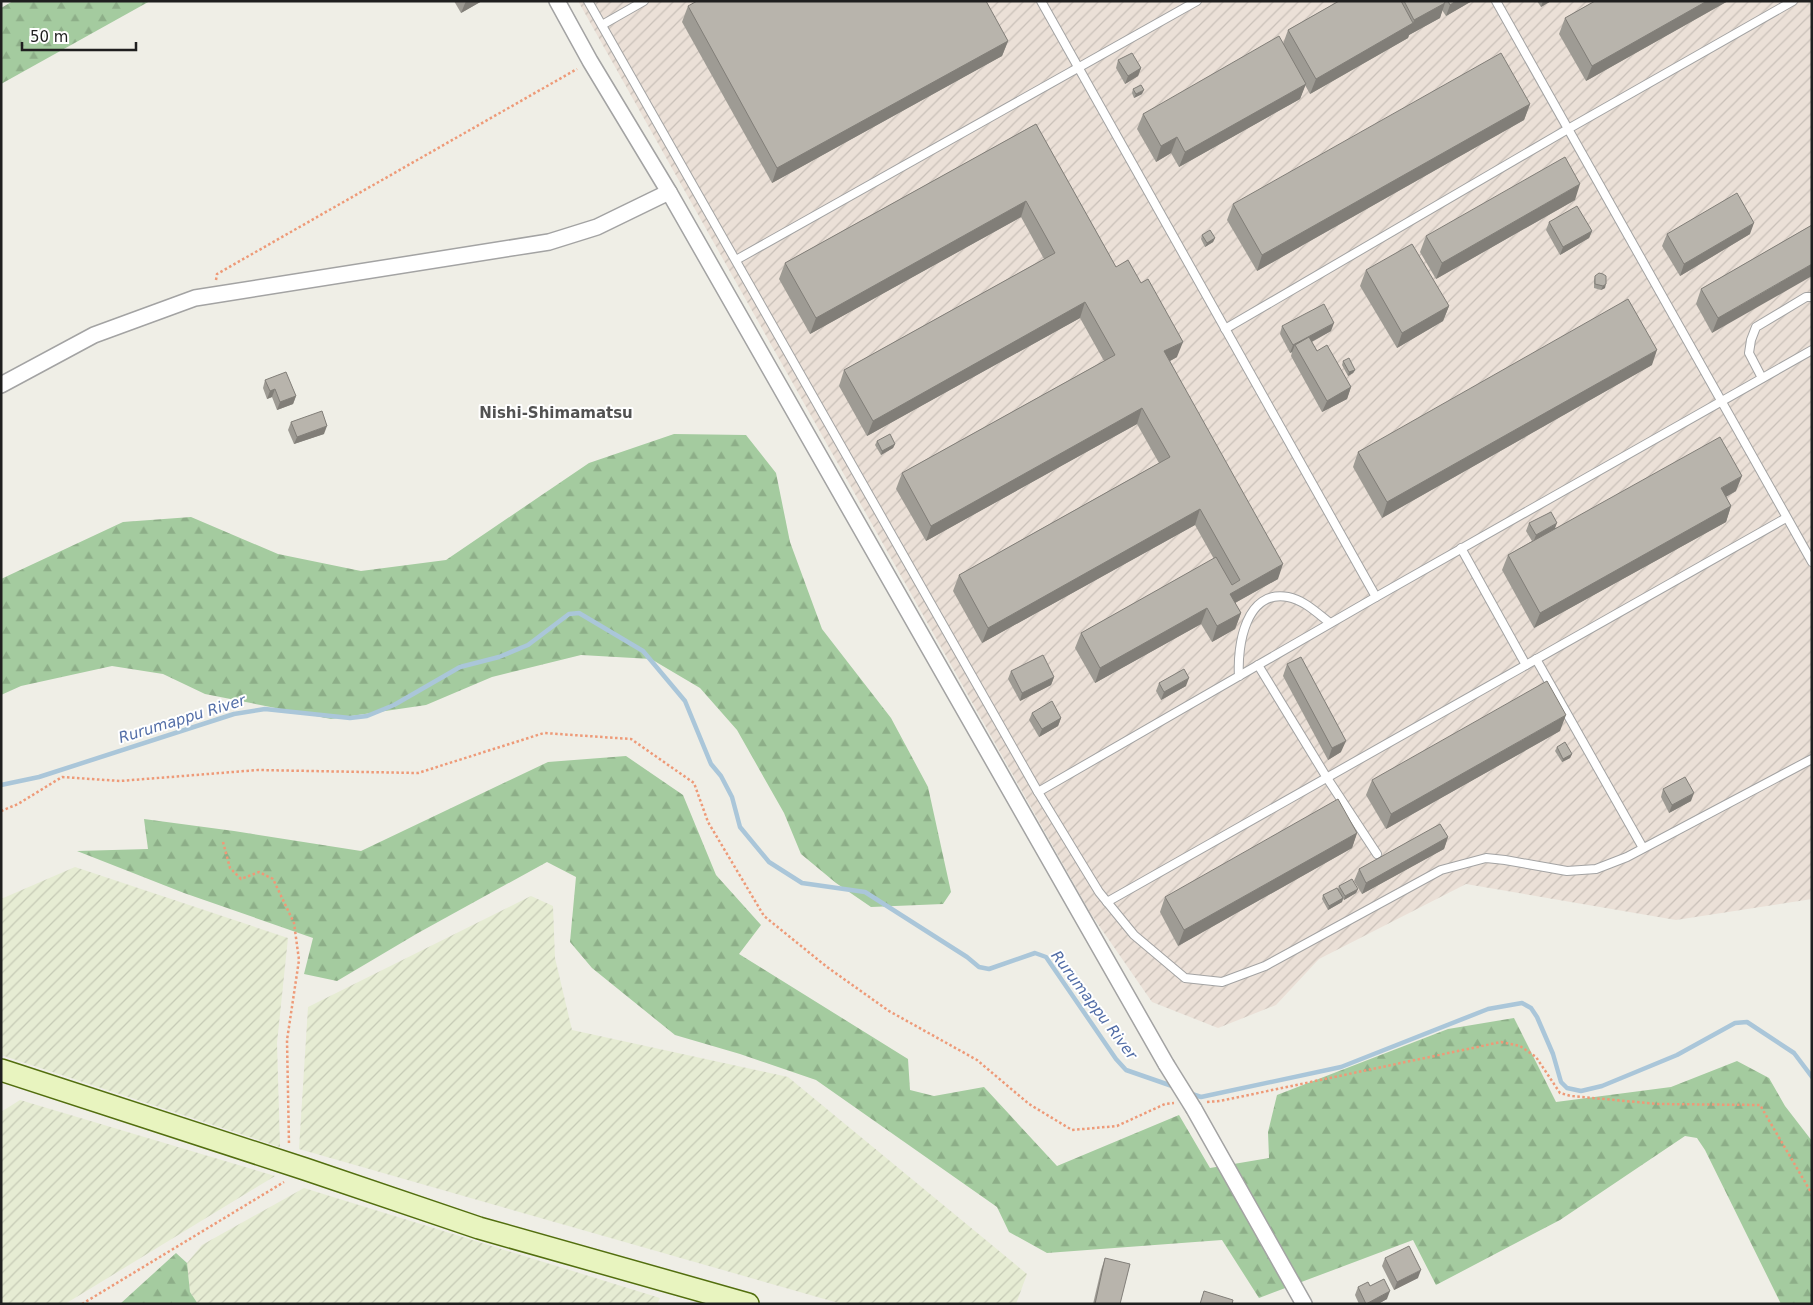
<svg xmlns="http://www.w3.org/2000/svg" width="1813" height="1305" font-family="'DejaVu Sans',sans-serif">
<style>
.military{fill:url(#military-furrows)}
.farmland{fill:url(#farmland-furrows)}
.forest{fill:url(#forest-firs)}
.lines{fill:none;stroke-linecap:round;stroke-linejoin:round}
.stream{stroke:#aac6d9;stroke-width:4.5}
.lane-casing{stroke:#a3a3a3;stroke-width:10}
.street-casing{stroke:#a3a3a3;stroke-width:18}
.secondary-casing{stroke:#526e0e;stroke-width:24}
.path{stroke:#ee9a78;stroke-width:2.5;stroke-dasharray:2.5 2.5;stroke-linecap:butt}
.lane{stroke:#fff;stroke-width:8}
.street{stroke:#fff;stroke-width:15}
.secondary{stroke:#e8f4bf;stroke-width:21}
.street-bridge-casing{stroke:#a3a3a3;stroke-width:18;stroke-linecap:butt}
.street-bridge{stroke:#fff;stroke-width:15}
.wall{fill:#9e9b94}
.shaded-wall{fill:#817e78}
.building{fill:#b8b4ac;stroke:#817e78}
.labels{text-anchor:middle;stroke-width:4;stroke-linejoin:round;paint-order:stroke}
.neighbourhood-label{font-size:15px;font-weight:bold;fill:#525252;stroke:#fff}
.water-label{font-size:15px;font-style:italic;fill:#536ea7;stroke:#fff}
</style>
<defs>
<pattern id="military-furrows" width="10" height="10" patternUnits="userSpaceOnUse" patternTransform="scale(1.25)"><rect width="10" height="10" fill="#ebe0d7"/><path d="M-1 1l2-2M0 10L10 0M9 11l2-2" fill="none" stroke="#c9c0b8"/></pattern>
<pattern id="farmland-furrows" width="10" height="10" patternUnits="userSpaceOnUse" patternTransform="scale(1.25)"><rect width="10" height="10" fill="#e6ecd3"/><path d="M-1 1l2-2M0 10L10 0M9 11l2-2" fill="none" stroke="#c5cab5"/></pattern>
<pattern id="forest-firs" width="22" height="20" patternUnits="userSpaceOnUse" patternTransform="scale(1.25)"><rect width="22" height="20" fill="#a4cb9f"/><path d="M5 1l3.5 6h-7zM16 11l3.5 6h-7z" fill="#8dae88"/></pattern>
</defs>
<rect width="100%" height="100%" fill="#efeee6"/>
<polygon class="military" points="578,1 1812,1 1812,899 1676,920 1466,884 1319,959 1276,1005 1218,1028 1152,1002 1091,914"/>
<g class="farmland">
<polygon points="75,867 288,938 277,1043 280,1147 1,1055 1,899"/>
<polygon points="531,896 553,906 555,958 572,1030 788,1077 1027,1274 1016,1304 842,1304 299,1149 308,1007"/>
<polygon points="20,1100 275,1176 65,1304 1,1304 1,1112"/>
<polygon points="304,1188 660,1298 657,1304 198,1304 190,1292 187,1263 202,1245"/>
</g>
<g class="forest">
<polygon points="13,1 150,1 1,84 1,8"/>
<polygon points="674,434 746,435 776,473 790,542 822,629 891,718 928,787 951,892 943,904 871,907 836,883 801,854 784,813 737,730 700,688 651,659 581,655 492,677 426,705 331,719 205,694 163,674 112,666 21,686 1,695 1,579 123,522 191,517 278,554 361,571 446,560 589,463"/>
<polygon points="626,756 683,795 716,875 761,925 739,954 908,1059 910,1090 934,1096 984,1087 1057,1166 1179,1115 1210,1168 1269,1158 1268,1132 1277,1095 1448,1029 1514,1018 1556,1102 1671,1087 1737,1061 1769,1078 1785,1106 1812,1141 1812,1304 1781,1304 1705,1150 1697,1138 1685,1136 1560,1220 1436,1285 1413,1240 1259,1298 1222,1240 1047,1253 1009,1232 997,1207 816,1080 740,1054 675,1035 592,968 570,942 576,877 547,862 418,933 337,981 304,974 313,938 184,893 77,851 148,849 144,819 234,831 361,851 548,762"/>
<polygon points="176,1253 187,1263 190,1292 198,1304 120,1304"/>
</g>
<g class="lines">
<g class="stream">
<polyline points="1,785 39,777 234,714 265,709 350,718 367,716 394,705 460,667 499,657 528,645 569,614 579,613 643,651 685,701 711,764 721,776 732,797 740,827 769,862 802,883 865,892 967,957 979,967 989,969 1035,953 1046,957 1116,1059 1126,1070 1175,1087"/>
<polyline points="1189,1093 1201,1097 1341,1067 1488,1009 1522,1003 1531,1008 1537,1017 1553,1054 1561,1082 1567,1088 1581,1091 1602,1086 1677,1055 1735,1023 1747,1022 1794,1053 1812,1077"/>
</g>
<defs>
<g id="lane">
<polyline points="588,1 1038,792 1099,892 1134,935 1185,978 1222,982 1265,966 1441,870 1486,858 1505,860 1567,871 1596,869 1627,857 1812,759"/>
<polyline points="1041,1 1376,597"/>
<polyline points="1496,1 1812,562"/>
<polyline points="602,25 644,1"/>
<polyline points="736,260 1197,1"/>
<polyline points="1225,329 1568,129 1793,1"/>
<polyline points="1762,378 1749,353 1751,340 1756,327 1806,297 1812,297"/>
<polyline points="1461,548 1526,665"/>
<polyline points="1536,659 1643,848"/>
<polyline points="1258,665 1327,778 1377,854"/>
<path d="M1239,676c-2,-31 7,-87 49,-79 16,3 29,16 42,26"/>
<polyline points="1038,792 1376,597 1812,350"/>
<polyline points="1107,902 1786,518"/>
</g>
<g id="street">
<polyline points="557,1 590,61 669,192 1166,1064"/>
<polyline points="1,385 94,335 195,298 549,242 597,227 669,192"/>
<polyline points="1194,1109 1304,1304"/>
</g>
<polyline id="secondary" points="1,1070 305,1169 479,1228 748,1304"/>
</defs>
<use href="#lane" class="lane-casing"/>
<use href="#street" class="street-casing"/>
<use href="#secondary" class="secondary-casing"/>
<g class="path">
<polyline points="216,280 217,274 577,69"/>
<polyline points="1,811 18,804 62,777 120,781 258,770 418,773 544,733 631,739 694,783 708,822 764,916 827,967 889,1011 977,1060 1029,1104 1072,1130 1117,1126 1165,1104 1174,1103"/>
<polyline points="223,842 230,868 241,879 259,872 273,879 294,923 299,960 287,1040 289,1145"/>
<polyline points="1207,1102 1220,1101 1501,1042 1520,1046 1536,1057 1560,1093 1571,1096 1658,1104 1760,1105 1812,1194"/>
<polyline points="82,1304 284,1182"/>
</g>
<use href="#lane" class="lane"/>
<use href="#street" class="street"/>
<use href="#secondary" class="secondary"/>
<defs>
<polyline id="street-bridge" points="1166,1064 1194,1109"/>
</defs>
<use href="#street-bridge" class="street-bridge-casing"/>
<use href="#street-bridge" class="street-bridge"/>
</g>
<g class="wall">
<polygon points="454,1 482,1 461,13"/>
<polygon points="1339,1 1472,1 1446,16 1442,10 1440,18 1409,35 1408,38 1310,94 1305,85 1300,99 1179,167 1171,153 1156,162 1137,129 1143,114 1283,44 1288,30"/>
<polygon points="1537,1 1551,1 1541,7"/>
<polygon points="1595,1 1728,1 1586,81 1559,34 1565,18"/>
<polygon points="688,6 1008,41 1002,56 772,183 682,22"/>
<polygon points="1118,60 1141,68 1138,76 1125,84 1116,68"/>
<polygon points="1133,89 1142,94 1134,98 1132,93"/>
<polygon points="1530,104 1524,120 1257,271 1227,220 1233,204"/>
<polygon points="1036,124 1116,267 1177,357 1170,361 1278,579 1235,603 1241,613 1235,629 1212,642 1201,624 1095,683 1075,648 1081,633 1214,559 1195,525 982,643 953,591 959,575 1159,463 1137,424 926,541 896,489 902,473 1104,361 1080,318 867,436 839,386 844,370 1044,259 1021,217 810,334 779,279 785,263"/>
<polygon points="1575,200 1436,279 1420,252 1426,236"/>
<polygon points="1549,222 1592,231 1589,238 1560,255 1546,230"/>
<polygon points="1812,225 1712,333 1696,304 1701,289"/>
<polygon points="1667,234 1750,234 1680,276 1662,246"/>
<polygon points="1202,235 1215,238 1213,242 1205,247 1201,239"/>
<polygon points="1366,270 1449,306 1443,321 1397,348 1360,286"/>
<polygon points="1595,276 1605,288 1601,290 1594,288 1594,280"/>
<polygon points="1282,326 1331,331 1312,342 1317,351 1351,387 1347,399 1322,412 1291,356 1292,352 1290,353 1280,334"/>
<polygon points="1343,361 1355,370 1353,373 1348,376 1342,365"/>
<polygon points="1652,365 1382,518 1353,467 1358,452"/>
<polygon points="265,380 296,396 293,404 277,410 272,397 267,399 263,388"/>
<polygon points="291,422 324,434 294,444 288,430"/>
<polygon points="877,441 895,444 893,448 881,455 875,445"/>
<polygon points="1736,491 1726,497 1731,506 1726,522 1534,628 1502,570 1508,555 1532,541 1526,531 1529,523 1555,528"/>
<polygon points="1287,664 1341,752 1328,760 1283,676"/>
<polygon points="1011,671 1054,677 1051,685 1020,701 1008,679"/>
<polygon points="1159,683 1186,686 1161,700 1156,691"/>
<polygon points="1032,713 1061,718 1058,726 1039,737 1029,720"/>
<polygon points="1560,731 1386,829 1366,795 1372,780"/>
<polygon points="1557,747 1572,754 1570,758 1562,762 1555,751"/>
<polygon points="1663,789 1691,801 1669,813 1661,797"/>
<polygon points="1357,833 1352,848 1178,946 1160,912 1165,897"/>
<polygon points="1448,837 1444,849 1362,894 1354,881 1359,869"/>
<polygon points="1339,886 1358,889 1356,893 1344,900 1343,899 1342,902 1328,910 1322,899 1323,895 1338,889"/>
<polygon points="1105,1258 1120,1304 1093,1304 1101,1270"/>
<polygon points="1385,1258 1418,1278 1394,1290 1382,1266"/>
<polygon points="1370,1286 1387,1299 1378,1304 1359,1304 1355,1295 1358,1287"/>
</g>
<g class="shaded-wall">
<polygon points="466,1 482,1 461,13"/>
<polygon points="1456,1 1472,1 1446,16 1450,5"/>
<polygon points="1543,1 1551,1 1541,7"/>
<polygon points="1707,1 1728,1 1586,81 1592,66"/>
<polygon points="1445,3 1440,18 1409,35 1408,38 1310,94 1316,79 1413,23 1414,20"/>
<polygon points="1008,41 1002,56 772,183 777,168"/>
<polygon points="1141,68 1138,76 1125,84 1128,76"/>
<polygon points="1306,84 1300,99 1179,167 1185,152"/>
<polygon points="1144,90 1142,94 1134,98 1136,94"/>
<polygon points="1530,104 1524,120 1257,271 1262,255"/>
<polygon points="1177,137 1171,153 1156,162 1161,146"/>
<polygon points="1580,184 1575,200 1436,279 1442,263"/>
<polygon points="1026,201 1021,217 810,334 816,318"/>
<polygon points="1754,223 1750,234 1680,276 1684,264"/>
<polygon points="1592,231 1589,238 1560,255 1563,247"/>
<polygon points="1215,238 1213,242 1205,247 1207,243"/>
<polygon points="1812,264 1812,276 1712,333 1718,318"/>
<polygon points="1606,284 1605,288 1601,290 1603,286"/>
<polygon points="1085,302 1080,318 867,436 873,421"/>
<polygon points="1449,306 1443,321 1397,348 1402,333"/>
<polygon points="1334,323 1331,331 1298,349 1295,345 1292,352 1290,353 1293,345"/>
<polygon points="1183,342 1177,357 1159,367 1164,351"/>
<polygon points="1657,350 1652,365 1382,518 1387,502"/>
<polygon points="1355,370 1353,373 1348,376 1349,372"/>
<polygon points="1351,387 1347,399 1322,412 1327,401"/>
<polygon points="275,389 272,397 267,399 270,391"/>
<polygon points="296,396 293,404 277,410 280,402"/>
<polygon points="1142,408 1137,424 926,541 931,526"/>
<polygon points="327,426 324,434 294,444 297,437"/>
<polygon points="895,444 893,448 881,455 882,451"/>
<polygon points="1742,476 1736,491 1715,503 1721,488"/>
<polygon points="1731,506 1726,522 1534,628 1540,613"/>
<polygon points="1200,509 1195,525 982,643 988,628"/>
<polygon points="1557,523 1554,531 1533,543 1536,535"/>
<polygon points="1283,564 1278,579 1224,609 1230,594"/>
<polygon points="1207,608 1201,624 1095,683 1100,668"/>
<polygon points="1241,613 1235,629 1212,642 1217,626"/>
<polygon points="1054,677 1051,685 1020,701 1022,693"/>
<polygon points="1189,678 1186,686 1161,700 1164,692"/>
<polygon points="1566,715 1560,731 1386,829 1391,814"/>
<polygon points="1061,718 1058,726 1039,737 1042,729"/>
<polygon points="1346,741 1341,752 1328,760 1332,748"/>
<polygon points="1572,754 1570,758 1562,762 1563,759"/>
<polygon points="1694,793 1691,801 1669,813 1672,805"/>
<polygon points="1357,833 1352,848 1178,946 1184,930"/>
<polygon points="1448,837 1444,849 1362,894 1366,883"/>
<polygon points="1358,889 1356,893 1344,900 1345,896"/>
<polygon points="1343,898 1342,902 1328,910 1329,906"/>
<polygon points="1421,1270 1418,1278 1394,1290 1397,1282"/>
<polygon points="1390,1291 1387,1299 1378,1304 1366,1304"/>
</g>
<g class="building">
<polygon points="697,1 986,1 1008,41 777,168 688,6"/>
<polygon points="1339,1 1401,1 1413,23 1316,79 1288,30"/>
<polygon points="1404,1 1444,1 1445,3 1414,20"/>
<polygon points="1448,1 1456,1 1450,5"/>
<polygon points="1595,1 1707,1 1592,66 1565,18"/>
<polygon points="1279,36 1306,84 1185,152 1177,137 1161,146 1143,114"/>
<polygon points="1132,53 1141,68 1128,76 1118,60"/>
<polygon points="1501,53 1530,104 1262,255 1233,204"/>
<polygon points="1141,85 1144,90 1136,94 1133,89"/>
<polygon points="1036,124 1116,267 1128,260 1141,283 1148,279 1183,342 1164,351 1283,564 1230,594 1241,613 1217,626 1207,608 1100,668 1081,633 1216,557 1232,585 1240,580 1200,509 988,628 959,575 1170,457 1142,408 931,526 902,473 1115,355 1085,302 873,421 844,370 1055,253 1026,201 816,318 785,263"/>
<polygon points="1565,157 1580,184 1442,263 1426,236"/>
<polygon points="1737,193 1754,223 1684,264 1667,234"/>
<polygon points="1577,206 1592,231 1563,247 1549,222"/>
<polygon points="1812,225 1812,264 1718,318 1701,289"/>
<polygon points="1210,230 1215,238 1207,243 1202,235"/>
<polygon points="1412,244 1449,306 1402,333 1366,270"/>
<polygon points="1599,273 1603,274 1606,276 1606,284 1603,286 1595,284 1595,276"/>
<polygon points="1628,299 1657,350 1387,502 1358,452"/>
<polygon points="1324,304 1334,323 1293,345 1282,326"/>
<polygon points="1309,337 1317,351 1327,345 1351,387 1327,401 1295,345"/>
<polygon points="1349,358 1355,370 1349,372 1343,361"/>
<polygon points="286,372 296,396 280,402 275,389 270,391 265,380"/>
<polygon points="322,411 327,426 297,437 291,422"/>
<polygon points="890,434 895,444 882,451 877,441"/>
<polygon points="1720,437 1742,476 1721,488 1731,506 1540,613 1508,555"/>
<polygon points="1551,512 1557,523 1536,535 1529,523"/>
<polygon points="1043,655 1054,677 1022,693 1011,671"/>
<polygon points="1301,657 1346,741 1332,748 1287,664"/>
<polygon points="1184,669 1189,678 1164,692 1159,683"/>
<polygon points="1547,681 1566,715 1391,814 1372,780"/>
<polygon points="1052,701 1061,718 1042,729 1032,713"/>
<polygon points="1565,742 1572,754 1563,759 1557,747"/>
<polygon points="1685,777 1694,793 1672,805 1663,789"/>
<polygon points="1338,799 1357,833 1184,930 1165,897"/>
<polygon points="1440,824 1448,837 1366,883 1359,869"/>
<polygon points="1352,879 1358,889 1345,896 1339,886"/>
<polygon points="1337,888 1343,898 1329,906 1323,895"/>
<polygon points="1409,1246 1421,1270 1397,1282 1385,1258"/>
<polygon points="1105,1258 1130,1264 1120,1304 1095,1304"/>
<polygon points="1384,1279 1390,1291 1366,1304 1358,1287 1368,1282 1370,1286"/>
<polygon points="1204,1291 1233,1300 1232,1304 1200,1304"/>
</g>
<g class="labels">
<g class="neighbourhood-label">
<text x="556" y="418">Nishi-Shimamatsu</text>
</g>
<g class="water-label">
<text transform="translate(182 719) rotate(-17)" y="5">Rurumappu River</text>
<text transform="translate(1094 1005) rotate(53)" y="5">Rurumappu River</text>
</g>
</g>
<rect width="1813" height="1305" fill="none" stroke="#1f1f1f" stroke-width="5"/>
<path d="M22 42v8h114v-8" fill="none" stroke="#1f1f1f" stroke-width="2.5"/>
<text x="30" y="42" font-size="15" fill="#1f1f1f" stroke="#ffffff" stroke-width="4" paint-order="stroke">50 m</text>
</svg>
